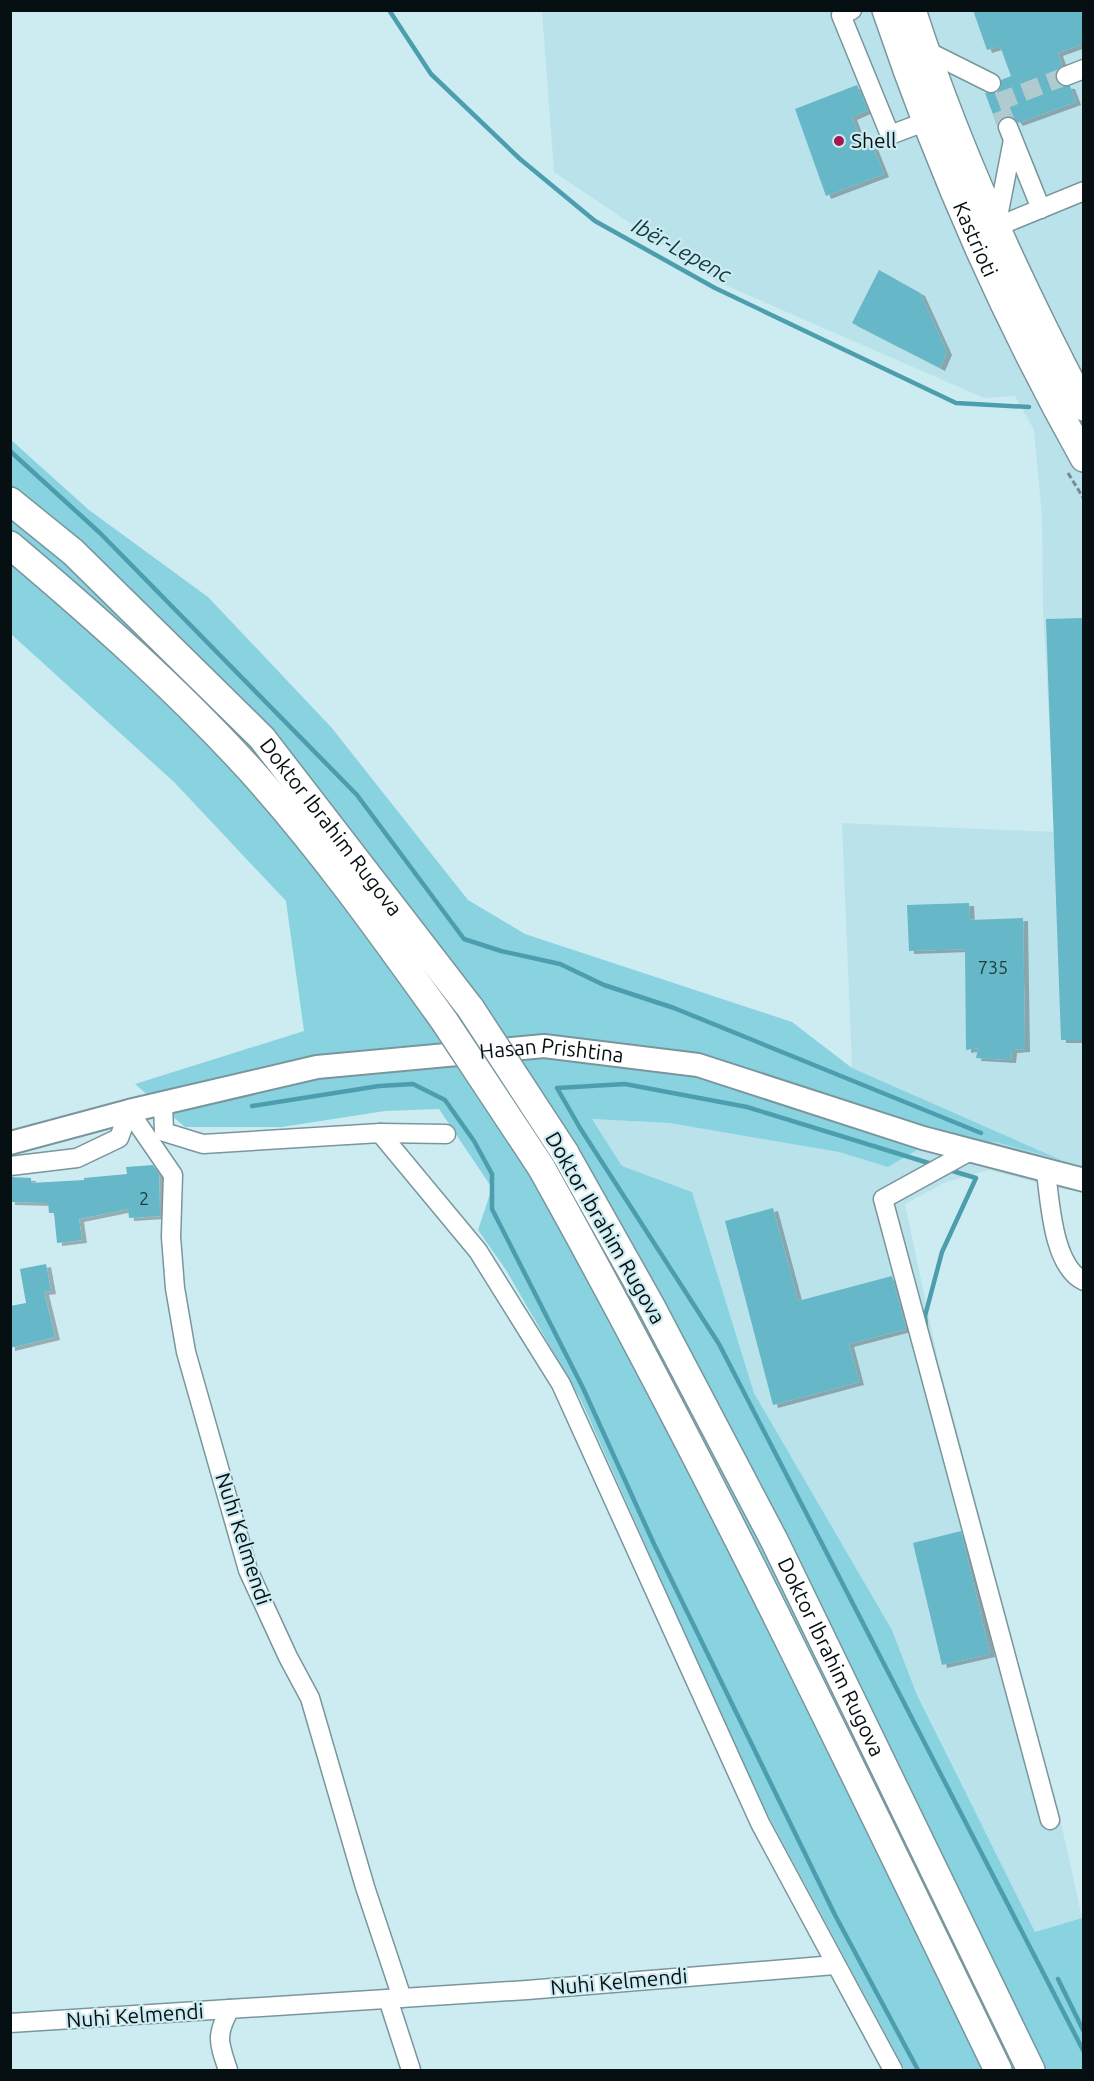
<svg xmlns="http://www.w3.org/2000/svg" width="1094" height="2081" font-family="Ubuntu,sans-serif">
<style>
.built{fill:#b9e2ea}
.green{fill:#89d2e0}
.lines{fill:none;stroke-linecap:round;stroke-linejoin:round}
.stream{stroke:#4c9eae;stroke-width:4.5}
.building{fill:#66b7c7;filter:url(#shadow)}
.minor-tunnel{stroke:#afcbd0;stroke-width:18;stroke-dasharray:18 9;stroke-linecap:butt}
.minor-casing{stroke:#79969c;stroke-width:21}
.major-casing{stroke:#79969c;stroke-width:26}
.highway-casing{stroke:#79969c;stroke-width:30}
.path{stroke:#768c91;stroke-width:3;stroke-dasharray:6 3;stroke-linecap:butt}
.minor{stroke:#fff;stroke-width:18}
.major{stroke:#fff;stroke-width:22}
.highway{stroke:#fff;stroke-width:27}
.highway-bridge-casing{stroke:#79969c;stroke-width:30;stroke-linecap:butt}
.highway-bridge{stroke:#fff;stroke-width:27}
.poi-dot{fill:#a71756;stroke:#cdecf2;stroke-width:2}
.labels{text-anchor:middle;stroke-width:4.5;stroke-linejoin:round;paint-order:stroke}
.number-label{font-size:18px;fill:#1e3a3f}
.poi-label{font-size:21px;fill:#061012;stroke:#cdecf2;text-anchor:start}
.street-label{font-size:21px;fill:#061012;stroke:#cdecf2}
.water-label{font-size:22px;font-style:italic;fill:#10383f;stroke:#cdecf2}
</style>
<defs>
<filter id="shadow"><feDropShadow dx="5" dy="3" stdDeviation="0" flood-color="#0004"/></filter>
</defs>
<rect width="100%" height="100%" fill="#cdecf2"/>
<polygon class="built" points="542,11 1083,11 1083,1191 1062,1189 989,1170 946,1182 905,1204 938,1360 1060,1818 1082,1918 1035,1932 917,1695 892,1630 754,1393 692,1192 622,1166 592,1119 670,1123 761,1138 839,1152 888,1167 916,1150 995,1142 1056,1158 852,1068 842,823 1055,832 1043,608 1042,516 1034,430 1015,396 984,398 718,282 554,172"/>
<polygon class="green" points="10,439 89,510 208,597 331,727 468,900 525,934 792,1022 852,1068 1061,1160 995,1142 917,1150 888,1167 839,1152 670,1123 592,1119 622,1166 692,1192 754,1393 892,1630 917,1695 1035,1932 1082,1918 1083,2070 905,2070 755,1791 581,1400 506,1270 478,1230 492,1188 439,1109 385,1111 282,1127 185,1127 135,1084 304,1031 286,901 174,782 11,634"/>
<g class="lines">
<g class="stream">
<polyline points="389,10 431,74 520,159 595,221 715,288 956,403 1029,407"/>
<polyline points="10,451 100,533 357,795 464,939 501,951 560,964 604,985 674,1008 981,1133"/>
<polyline points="252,1106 379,1086 413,1084 445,1100 474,1141 492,1174 492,1209 583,1388 654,1544 835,1915 918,2070"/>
<polyline points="935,1165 747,1107 625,1084 557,1088 580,1128 719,1344 1084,2052"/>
<polyline points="926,1326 925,1316 942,1252 976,1178 949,1170"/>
<polyline points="1058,1979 1084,2032"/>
</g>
</g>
<g class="building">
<polygon points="973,10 1081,10 1083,18 1083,44 1058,53 1062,65 1055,75 1059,85 1070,86 1076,102 1018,123 1014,118 1004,116 997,125 985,93 997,93 1001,87 1001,80 1011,76 1000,46 987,50"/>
<polygon points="857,85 868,110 852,117 864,148 872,144 884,174 826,196 795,109"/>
<polygon points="879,270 920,293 947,352 940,368 852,323"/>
<polygon points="1083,618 1083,1040 1061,1040 1046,619"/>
<polygon points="969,903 970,920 1023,918 1025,1049 1012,1050 1011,1060 976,1058 978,1048 966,1050 965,949 909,951 907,905"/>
<polygon points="153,1165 159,1174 160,1216 129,1218 128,1209 79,1219 82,1240 57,1243 54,1213 49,1213 48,1203 10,1202 10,1177 31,1178 31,1183 84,1180 84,1178 127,1174 126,1167"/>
<polygon points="773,1208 798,1301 892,1276 906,1329 849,1344 859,1382 773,1405 725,1221"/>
<polygon points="46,1264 51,1291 44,1292 55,1337 10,1348 10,1306 26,1303 20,1269"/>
<polygon points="961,1531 990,1654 942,1665 913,1543"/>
</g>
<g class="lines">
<polyline class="minor-tunnel" points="1008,127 998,102 1066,76"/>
<defs>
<g id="minor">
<polyline points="852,10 841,15 890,135 927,121"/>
<polyline points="925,50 991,83"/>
<polyline points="1066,76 1084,69"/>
<polyline points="1008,127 1041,209"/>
<polyline points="1013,140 996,227 1084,191"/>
<polyline points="163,1103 164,1132 203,1144 380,1133 478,1251 561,1384 760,1823 893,2070"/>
<polyline points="129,1111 173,1175 171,1237 175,1288 186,1352 248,1570 288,1657 310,1698 365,1887 402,1998"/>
<polyline points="380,1133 446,1134"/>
<polyline points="972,1150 883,1199 1050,1820"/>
<polyline points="10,1166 77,1158 119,1138 129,1111"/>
<path d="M1046,1172c4,30 7,95 38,109"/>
<polyline points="388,1999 411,2070"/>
<polyline points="10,2023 527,1990 835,1965"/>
<path d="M228,2070c-9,-27 -13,-34 2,-61"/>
</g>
<g id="major">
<path id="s1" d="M10,1143l119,-32 188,-44 227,-21 154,19 225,73 161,42"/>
</g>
<g id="highway">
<path id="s2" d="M886,10c52,154 118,306 198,448"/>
<path d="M912,10c44,137 105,270 172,397"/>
<path id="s3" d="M10,501l63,51 189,186 209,271"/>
<path d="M10,545c85,72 169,146 243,228 70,78 131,164 192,249"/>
<path id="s4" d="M565,1153l86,153 123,234 257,530"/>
<path d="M541,1167c165,295 310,600 457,903"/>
</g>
</defs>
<use href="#minor" class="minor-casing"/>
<use href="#major" class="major-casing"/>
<use href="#highway" class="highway-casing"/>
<polyline class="path" points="1068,473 1084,499"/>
<use href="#minor" class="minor"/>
<use href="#major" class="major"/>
<use href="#highway" class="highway"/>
<defs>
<g id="highway-bridge">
<polyline points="471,1009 565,1153"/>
<polyline points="445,1022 541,1167"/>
</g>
</defs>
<use href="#highway-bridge" class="highway-bridge-casing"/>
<use href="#highway-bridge" class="highway-bridge"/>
</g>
<circle class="poi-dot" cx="839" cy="141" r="6"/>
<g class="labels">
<g class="number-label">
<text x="993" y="974">735</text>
<text x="144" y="1205">2</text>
</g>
<g class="poi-label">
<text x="851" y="148">Shell</text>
</g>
<g class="street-label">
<text dy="7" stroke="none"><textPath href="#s2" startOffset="246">Kastrioti</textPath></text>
<text dy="7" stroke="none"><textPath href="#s3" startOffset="459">Doktor Ibrahim Rugova</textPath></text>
<text dy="7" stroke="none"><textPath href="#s1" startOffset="552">Hasan Prishtina</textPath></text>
<text transform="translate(605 1228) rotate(60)" y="7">Doktor Ibrahim Rugova</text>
<text transform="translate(243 1539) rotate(72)" y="7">Nuhi Kelmendi</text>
<text dy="7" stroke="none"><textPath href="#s4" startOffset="570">Doktor Ibrahim Rugova</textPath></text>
<text transform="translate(619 1982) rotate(-5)" y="7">Nuhi Kelmendi</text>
<text transform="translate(135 2016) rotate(-4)" y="7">Nuhi Kelmendi</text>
</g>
<g class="water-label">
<text transform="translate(682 250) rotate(29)" y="8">Ibër-Lepenc</text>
</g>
</g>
<rect width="1094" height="2081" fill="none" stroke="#061012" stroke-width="24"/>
</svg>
